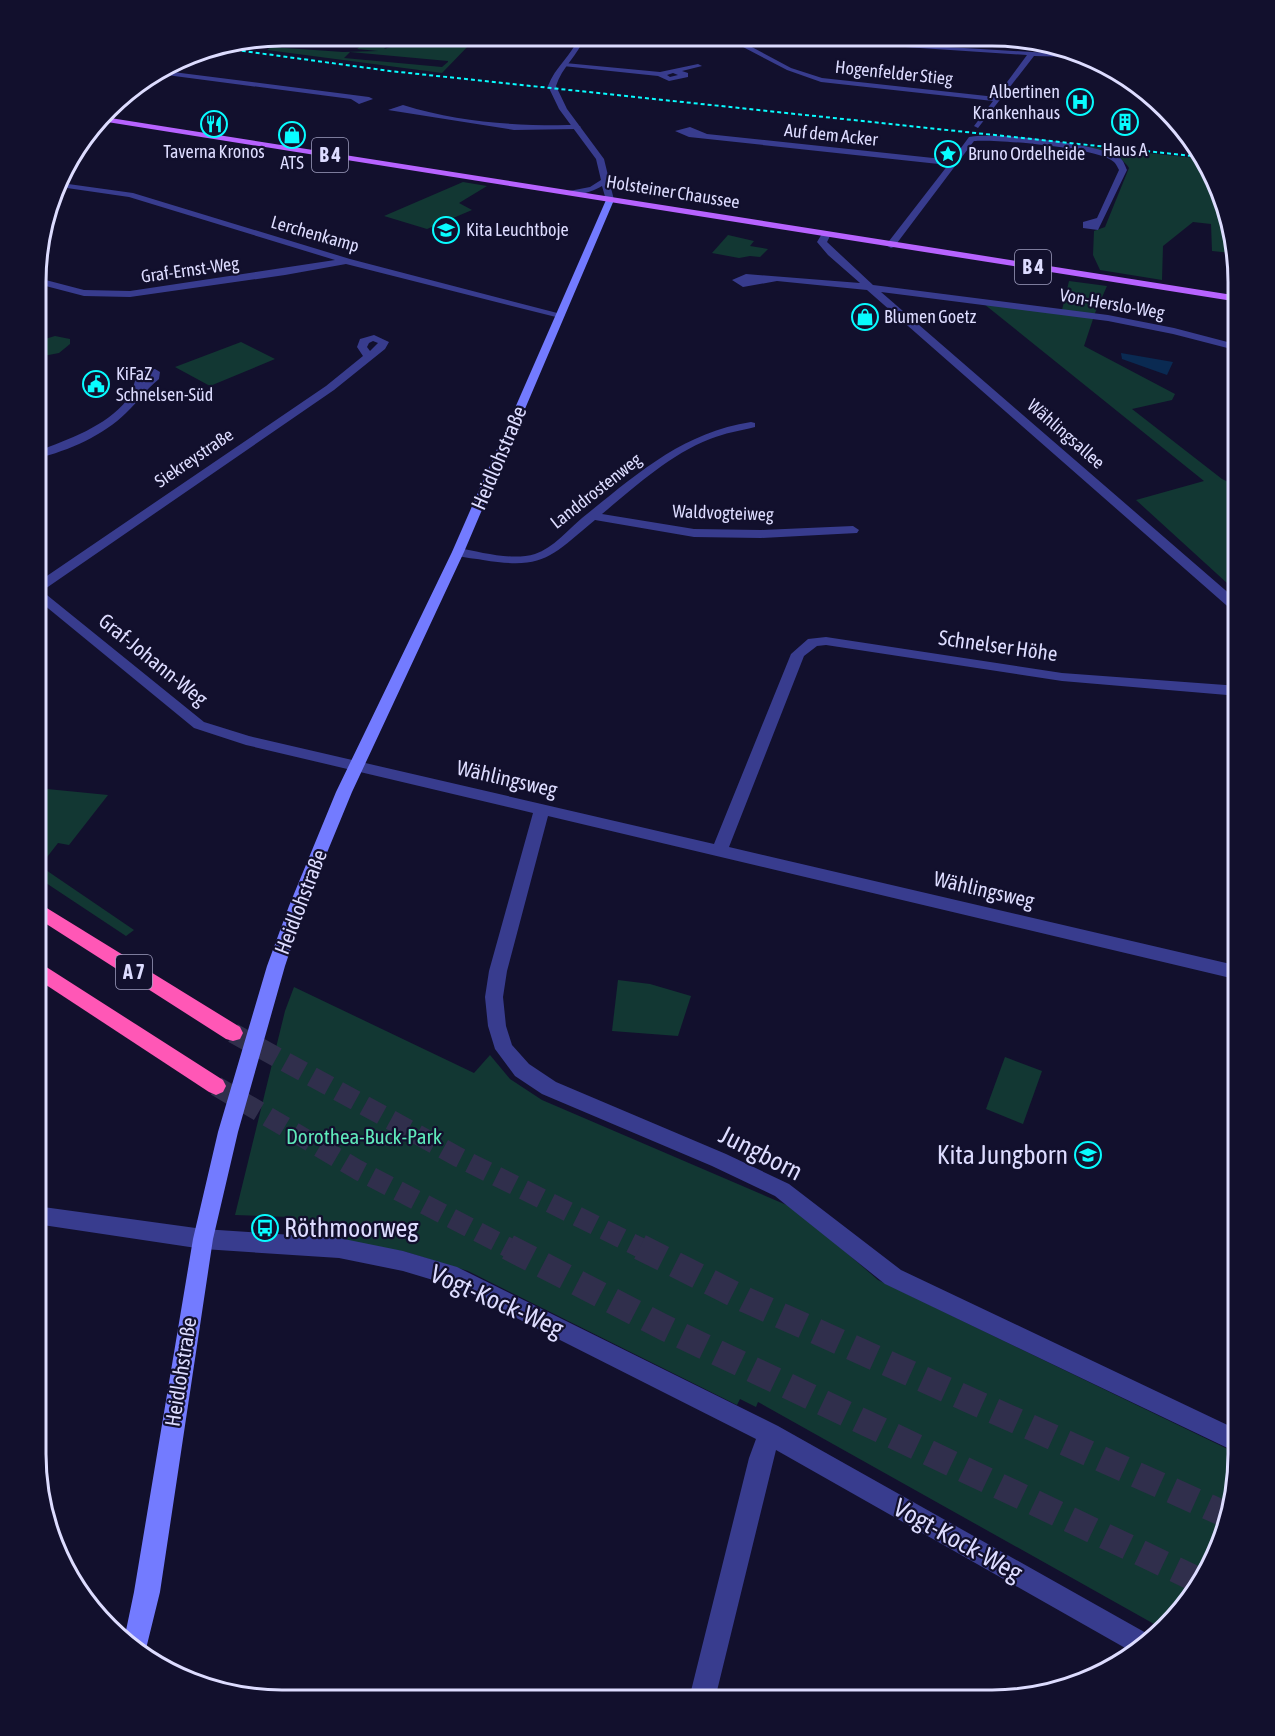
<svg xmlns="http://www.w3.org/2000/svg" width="1275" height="1736" font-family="'Asap Condensed',sans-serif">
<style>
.green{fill:#123733;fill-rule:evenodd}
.water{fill:#0a2a52}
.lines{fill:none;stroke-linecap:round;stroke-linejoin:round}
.motorway-tunnel-far1{stroke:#302f4c;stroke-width:20;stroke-dasharray:20 10;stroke-linecap:butt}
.motorway-tunnel{stroke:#302f4c;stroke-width:26;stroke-dasharray:26 13;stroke-linecap:butt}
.minor{fill:#383c8e;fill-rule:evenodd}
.tertiary{fill:#383c8e;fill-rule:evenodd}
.secondary{fill:#737bff;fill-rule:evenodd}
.primary{fill:#b763ff;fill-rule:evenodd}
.motorway{fill:#ff57b6;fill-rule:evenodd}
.rail{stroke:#08fcff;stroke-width:2;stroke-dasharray:4 3;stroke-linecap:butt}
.labels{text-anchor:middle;stroke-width:4.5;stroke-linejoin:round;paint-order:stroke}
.far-street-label{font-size:18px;fill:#dddcff;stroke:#12102d}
.far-poi-label{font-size:18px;fill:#dddcff;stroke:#12102d;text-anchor:start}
.shield{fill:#12102d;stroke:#a09fc0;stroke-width:1.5}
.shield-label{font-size:20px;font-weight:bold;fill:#dddcff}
.street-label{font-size:21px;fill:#dddcff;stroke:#12102d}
.park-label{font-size:21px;fill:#5fe8ba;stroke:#12102d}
.near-street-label{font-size:26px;fill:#dddcff;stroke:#12102d}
.near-poi-label{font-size:26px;fill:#dddcff;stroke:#12102d;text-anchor:end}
.rim{fill:none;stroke:#dddcff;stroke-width:3}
</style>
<rect width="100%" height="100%" fill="#12102d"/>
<g class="green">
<path d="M413,40l58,3 -29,30 -175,-23 4,-3 72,5 35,-1 -21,-2 6,-5 24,2 -3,3zM350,52l98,9v1l-6,5 -98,-9z"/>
<path d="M1083,146l121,13 9,14 19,80 -20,-2 -1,-27 -18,-2 -30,24 -1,34 -62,-10 -7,-15 1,-24 11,-4 24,-59c-9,-15 -30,-17 -46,-22z"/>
<polygon points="463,182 487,186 459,203 472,210 427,229 384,216"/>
<polygon points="728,235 754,241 750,246 768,249 760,257 750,256 739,258 712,253"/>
<polygon points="1069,281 1107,286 1095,313 1084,346 1175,394 1172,400 1132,409 1222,479 1239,487 1239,594 1136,500 1204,481 984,304 1061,314"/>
<polygon points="55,336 70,339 70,344 59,353 38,357 38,341"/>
<polygon points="241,342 275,359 210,386 175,367"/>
<polygon points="37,788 108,795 69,845 58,843 40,866 134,930 126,936 37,877"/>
<polygon points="618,980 650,984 691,996 678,1036 612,1031"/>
<path d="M294,987l180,86 16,-18 20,24 32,21 254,109 82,71 360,174c0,43 -17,102 -41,137 -10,13 -23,26 -34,38l-405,-227 -2,5 -16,-8 -3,6 -269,-134 -62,-19 -88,-15 1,-5 -32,-2 3,-13 -55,-2 50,-204z"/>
<polygon points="1005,1057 1042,1071 1023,1124 986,1109"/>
</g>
<polygon class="water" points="1121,353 1173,362 1167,375 1122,359"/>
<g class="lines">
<g class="motorway-tunnel-far1">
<polyline points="233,1033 458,1157 643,1249"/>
<polyline points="216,1086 358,1170 511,1249"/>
</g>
<g class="motorway-tunnel">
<polyline points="508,1247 663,1327 1202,1582"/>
<polyline points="640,1247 746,1300 1229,1516"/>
</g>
<g class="minor">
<polygon points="724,37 733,37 791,68 822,78 996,97 1027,55 753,37 798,38 1065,54 1075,57 1034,56 978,128 974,126 993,101 821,82 787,70"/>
<path d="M565,63l95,9 38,-8 4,2 -20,5 6,2v4l-19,4 -11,-5 -95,-10zM673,73l5,2 -8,2 -3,-2z"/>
<polygon points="165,71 369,97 373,99 359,104 351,99 159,74"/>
<path d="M403,105c58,18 114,21 174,20l4,2 -4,2 -63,1 -126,-20z"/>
<path d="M690,127l17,7 245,26 17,-23c26,-5 131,6 151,21 4,3 5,8 7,12l-29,60 -15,-2v-6l14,-4 22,-48c-1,-2 -3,-6 -5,-8 -15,-14 -117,-23 -140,-21l-80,106 -3,1 -5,-3 62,-80 -259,-28 -14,-6z"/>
<polygon points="61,183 133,193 350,259 565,315 560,318 346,264 285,275 130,297 84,296 38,284 38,278 84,290 130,291 335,260 129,197 60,187"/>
<polygon points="826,231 831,234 827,242 873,285 1108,315 1174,328 1239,345 1239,351 1173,334 1108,321 881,292 1239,602 1239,613 1234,612 867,290 777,281 743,287 732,280 746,274 860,283 828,255 817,242 823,232"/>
<path d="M374,335l15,7 -4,7 -51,41 -292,201 162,131 45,14 465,108 77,-190 17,-15 18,-2 236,36 177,13v10l-177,-15 -236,-36 -9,1 -13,10 -75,191 510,119v14l-691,-164 -41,155 -4,26 3,29 6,19 17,19 27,18 170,72 63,30 112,86 337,160v23l-353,-169 -110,-88 -63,-30 -170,-72 -27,-18 -20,-27 -7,-23 -3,-29 4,-26 44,-158 -287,-68 -52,-17 -156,-128v-18l288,-196 37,-30 -6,-9 3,-8zM373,341l5,2 -8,8 -3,-4 2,-4z"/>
<path d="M155,369l5,3 -1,7c-15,12 -20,22 -33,34 -22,22 -58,38 -88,45v-7c31,-12 67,-24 89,-51 7,-8 6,-20 13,-29z"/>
<path d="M751,422l4,1v4c-16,4 -30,6 -45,12 -41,16 -75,48 -108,75l92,15 67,1 92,-4 6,4 -2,3 -96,5 -67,-1 -99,-17c-45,37 -51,50 -112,40 -10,-2 -25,-2 -31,-8l6,-4c23,4 54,13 77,6 18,-6 33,-24 47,-36 54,-43 99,-85 169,-96z"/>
<polygon points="36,1206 203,1229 339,1238 403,1251 457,1267 778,1426 1155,1638 1134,1653 776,1450 715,1699 689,1699 749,1458 756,1439 453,1286 403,1271 339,1258 203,1249 36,1224"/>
</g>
<path class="tertiary" d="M579,37h6c-7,18 -23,30 -29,49l11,23 37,50 10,41 -4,3 -4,-3 -4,-14c-9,6 -29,12 -38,6l26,-5 11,-7 -5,-21 -37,-50 -11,-23c7,-19 24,-31 31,-49z"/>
<polygon class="secondary" points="610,197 614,200 464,552 352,792 305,906 285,966 238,1132 213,1239 160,1592 144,1657 124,1640 134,1592 193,1239 218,1132 267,966 289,906 336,792 452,552 606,200"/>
<polygon class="primary" points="104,117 1239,296 1239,302 101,121"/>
<g class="motorway">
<polygon points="37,902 240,1027 243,1033 240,1039 233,1041 226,1039 37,918"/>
<polygon points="37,961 223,1080 226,1086 223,1092 216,1095 209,1092 37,979"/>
</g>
<polyline class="rail" points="214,47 390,71 1202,157"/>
</g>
<defs>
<symbol id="hospital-ring" viewBox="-11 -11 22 22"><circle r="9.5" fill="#12102d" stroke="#08fcff" stroke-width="1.5"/><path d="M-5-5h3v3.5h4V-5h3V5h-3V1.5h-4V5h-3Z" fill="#08fcff"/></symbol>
<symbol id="building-ring" viewBox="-11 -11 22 22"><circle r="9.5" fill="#12102d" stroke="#08fcff" stroke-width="1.5"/><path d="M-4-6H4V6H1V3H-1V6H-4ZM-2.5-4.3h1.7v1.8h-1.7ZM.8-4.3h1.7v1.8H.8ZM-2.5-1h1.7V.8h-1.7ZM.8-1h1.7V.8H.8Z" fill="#08fcff"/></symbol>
<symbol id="restaurant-ring" viewBox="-11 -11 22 22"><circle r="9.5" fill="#12102d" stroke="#08fcff" stroke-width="1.5"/><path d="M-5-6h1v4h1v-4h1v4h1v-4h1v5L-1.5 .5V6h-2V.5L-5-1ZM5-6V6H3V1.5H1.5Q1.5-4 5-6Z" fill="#08fcff"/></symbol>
<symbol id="shop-ring" viewBox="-11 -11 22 22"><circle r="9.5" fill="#12102d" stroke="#08fcff" stroke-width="1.5"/><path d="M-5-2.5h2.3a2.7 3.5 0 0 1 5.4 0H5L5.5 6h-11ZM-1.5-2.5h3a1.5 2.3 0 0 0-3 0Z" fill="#08fcff"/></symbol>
<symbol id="sight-ring" viewBox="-11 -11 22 22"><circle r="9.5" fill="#12102d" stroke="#08fcff" stroke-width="1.5"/><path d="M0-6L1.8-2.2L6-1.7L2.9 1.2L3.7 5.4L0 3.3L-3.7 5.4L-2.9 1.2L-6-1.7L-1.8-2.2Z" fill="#08fcff"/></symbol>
<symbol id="school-ring" viewBox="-11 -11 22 22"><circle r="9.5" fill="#12102d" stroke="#08fcff" stroke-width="1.5"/><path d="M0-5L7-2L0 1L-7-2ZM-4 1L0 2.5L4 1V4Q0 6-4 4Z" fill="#08fcff"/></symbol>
<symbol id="civic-ring" viewBox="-11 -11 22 22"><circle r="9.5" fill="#12102d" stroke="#08fcff" stroke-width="1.5"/><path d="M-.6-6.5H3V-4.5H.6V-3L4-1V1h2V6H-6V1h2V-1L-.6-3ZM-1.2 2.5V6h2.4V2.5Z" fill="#08fcff"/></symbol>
<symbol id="bus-ring" viewBox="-11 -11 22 22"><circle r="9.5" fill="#12102d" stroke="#08fcff" stroke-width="1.5"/><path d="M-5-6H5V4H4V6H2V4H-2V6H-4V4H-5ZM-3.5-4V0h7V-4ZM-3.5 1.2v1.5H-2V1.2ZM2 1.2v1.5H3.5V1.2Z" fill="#08fcff"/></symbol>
</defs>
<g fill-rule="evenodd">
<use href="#hospital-ring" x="1065" y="87" width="30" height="30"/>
<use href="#building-ring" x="1110" y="107" width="30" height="30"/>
<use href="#restaurant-ring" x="199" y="109" width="30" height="30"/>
<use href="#shop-ring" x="277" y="120" width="30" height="30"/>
<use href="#sight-ring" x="933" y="139" width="30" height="30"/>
<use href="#school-ring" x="431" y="215" width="30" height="30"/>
<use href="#shop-ring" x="850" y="302" width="30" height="30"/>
<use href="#civic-ring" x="81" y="369" width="30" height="30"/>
<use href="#school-ring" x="1073" y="1140" width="30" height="30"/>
<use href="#bus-ring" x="250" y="1213" width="30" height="30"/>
</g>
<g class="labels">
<g class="far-street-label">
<text transform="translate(894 73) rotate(6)" y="6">Hogenfelder Stieg</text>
<text transform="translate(831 135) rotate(6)" y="6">Auf dem Acker</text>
<text transform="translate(673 192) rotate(9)" y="6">Holsteiner Chaussee</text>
<text transform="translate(315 234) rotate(16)" y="6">Lerchenkamp</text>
<text transform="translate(190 270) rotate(-8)" y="6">Graf-Ernst-Weg</text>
<text transform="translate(1112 304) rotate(10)" y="6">Von-Herslo-Weg</text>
<text transform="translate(1066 434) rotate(41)" y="6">Wählingsallee</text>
<text transform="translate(194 458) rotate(-34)" y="6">Siekreystraße</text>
<text transform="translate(596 491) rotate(-38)" y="6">Landdrostenweg</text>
<text transform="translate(723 513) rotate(2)" y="6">Waldvogteiweg</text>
</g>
<g class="far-poi-label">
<text x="1060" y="98" text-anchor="end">Albertinen<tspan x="1060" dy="21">Krankenhaus</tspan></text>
<text x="1125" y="156" text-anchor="middle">Haus A</text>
<text x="214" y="158" text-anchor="middle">Taverna Kronos</text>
<text x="968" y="160">Bruno Ordelheide</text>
<text x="292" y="169" text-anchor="middle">ATS</text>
<text x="466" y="236">Kita Leuchtboje</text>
<text x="884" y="323">Blumen Goetz</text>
<text x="116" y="380">KiFaZ<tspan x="116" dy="21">Schnelsen-Süd</tspan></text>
</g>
<g class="shield">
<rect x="312" y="138" width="36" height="34" rx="4.5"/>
<rect x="1015" y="250" width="36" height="34" rx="4.5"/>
<rect x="116" y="955" width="36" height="34" rx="4.5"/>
</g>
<g class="shield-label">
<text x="330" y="162">B 4</text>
<text x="1033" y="274">B 4</text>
<text x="134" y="979">A 7</text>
</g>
<g class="street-label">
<text transform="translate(499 458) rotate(-67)" y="7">Heidlohstraße</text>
<text transform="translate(998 646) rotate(8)" y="7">Schnelser Höhe</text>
<text transform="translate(153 660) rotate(39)" y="7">Graf-Johann-Weg</text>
<text transform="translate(507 779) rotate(13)" y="7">Wählingsweg</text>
<text transform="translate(984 890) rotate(13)" y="7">Wählingsweg</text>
<text transform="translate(301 902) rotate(-69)" y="7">Heidlohstraße</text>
<text transform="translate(181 1372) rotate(-81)" y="7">Heidlohstraße</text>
</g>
<g class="park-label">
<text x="364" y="1144">Dorothea-Buck-Park</text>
</g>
<g class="near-street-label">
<text transform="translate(761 1153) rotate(27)" y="9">Jungborn</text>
<text transform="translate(497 1301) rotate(24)" y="9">Vogt-Kock-Weg</text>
<text transform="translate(958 1540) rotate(29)" y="9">Vogt-Kock-Weg</text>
</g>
<g class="near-poi-label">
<text x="1068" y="1164">Kita Jungborn</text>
<text x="284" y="1237" text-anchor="start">Röthmoorweg</text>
</g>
</g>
<path d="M0 0H1275V1736H0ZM282 46H992A236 236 0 0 1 1228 282V1454A236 236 0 0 1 992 1690H282A236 236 0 0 1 46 1454V282A236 236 0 0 1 282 46Z" fill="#12102d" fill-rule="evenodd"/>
<path class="rim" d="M282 46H992A236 236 0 0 1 1228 282V1454A236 236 0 0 1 992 1690H282A236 236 0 0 1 46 1454V282A236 236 0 0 1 282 46Z"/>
</svg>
